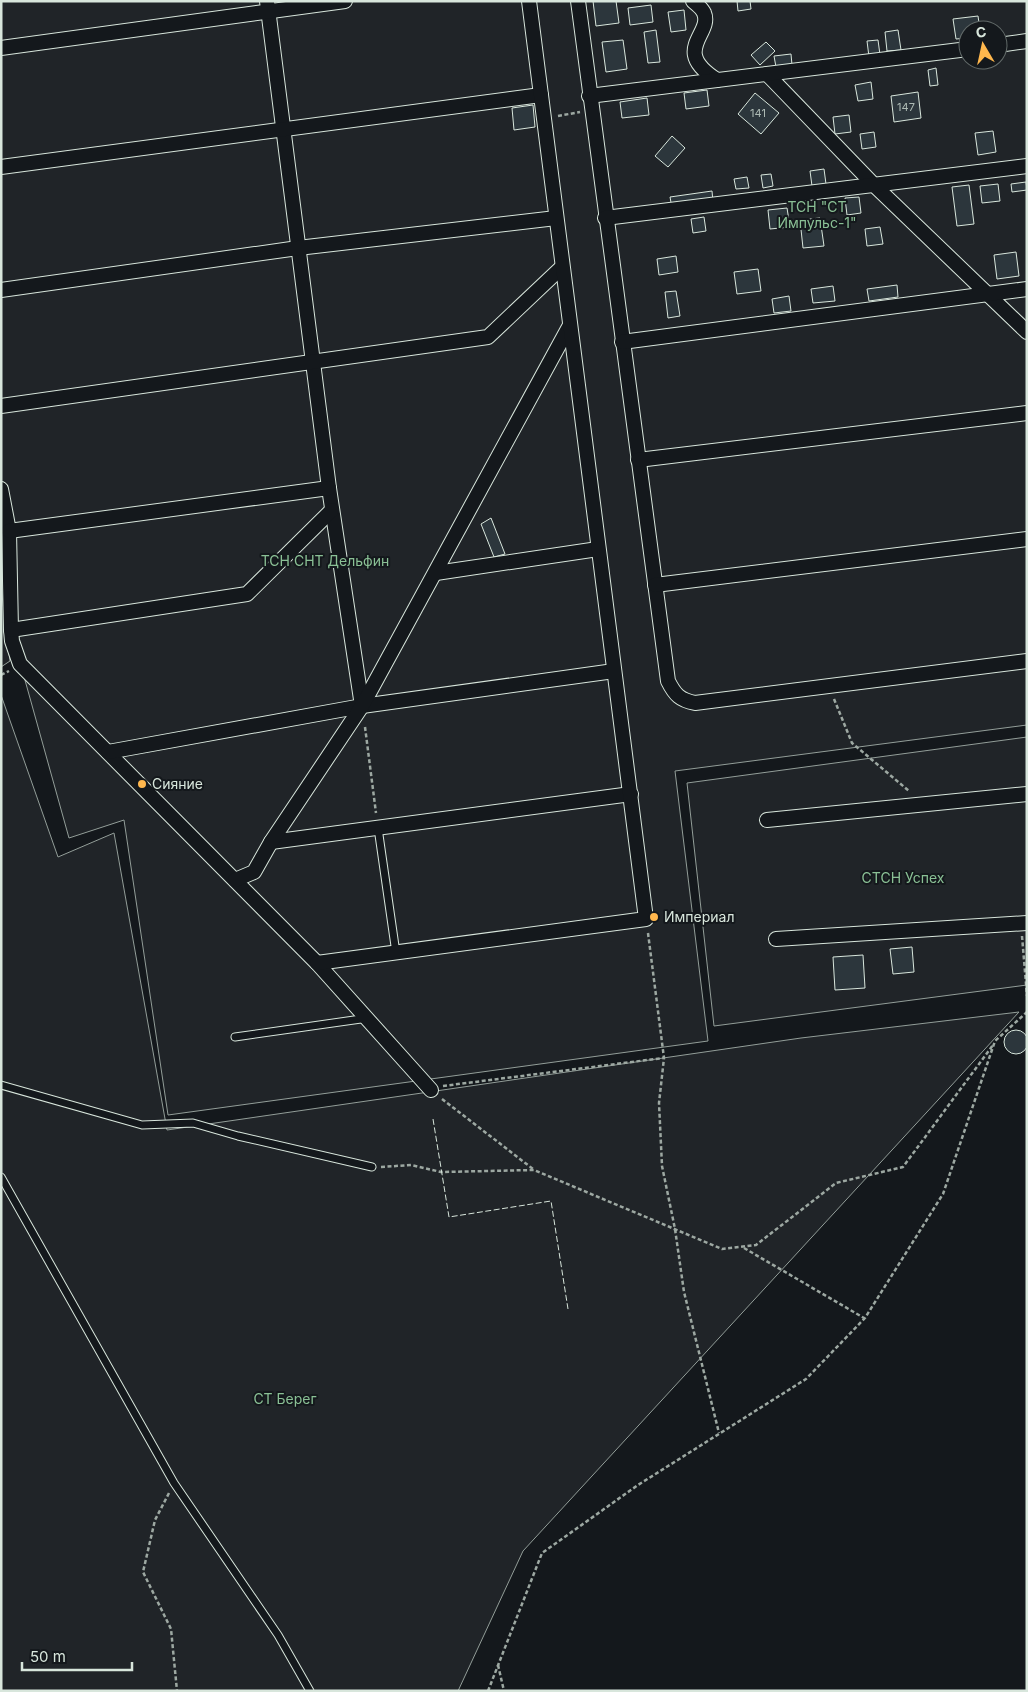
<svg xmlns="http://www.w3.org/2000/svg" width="1028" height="1692" font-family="Inter,sans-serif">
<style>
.green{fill:#202428;stroke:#939e99;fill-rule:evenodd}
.building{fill:#2c363c;stroke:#d8e6dc}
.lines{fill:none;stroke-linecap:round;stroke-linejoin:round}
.service-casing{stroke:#d8e6dc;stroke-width:9}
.minor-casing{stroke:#d8e6dc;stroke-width:16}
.path{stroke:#9da8a2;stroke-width:2.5;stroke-dasharray:4 2.5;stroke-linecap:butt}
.service{stroke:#14181c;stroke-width:7}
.minor{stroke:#14181c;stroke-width:14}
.fence{stroke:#d8e6dc;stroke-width:1;stroke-dasharray:6 2.5;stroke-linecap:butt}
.poi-dot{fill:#ffb74d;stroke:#14181c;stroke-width:2}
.labels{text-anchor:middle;stroke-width:4;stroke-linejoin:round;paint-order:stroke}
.number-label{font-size:11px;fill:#adbab4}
.park-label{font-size:14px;fill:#8ac095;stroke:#14181c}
.poi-label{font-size:14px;fill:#d8e6dc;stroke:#14181c;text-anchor:start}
</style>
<rect width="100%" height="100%" fill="#14181c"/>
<g class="green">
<path d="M1,1h1026v724l-352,46 33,270 -540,74 -44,-295 -55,18 -58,-208 -10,-84zM968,30h30v30h-30z"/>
<polygon points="1,587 10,661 1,667"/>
<polygon points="1,695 58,857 114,833 167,1130 801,1038 1019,1012 523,1551 458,1691 1,1691"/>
<polygon points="1027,737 1027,985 714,1026 687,783"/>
</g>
<g class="building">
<polygon points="593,1 616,1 619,23 596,26"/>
<polygon points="737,1 750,1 751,9 738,11"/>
<polygon points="651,5 653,22 630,25 628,8"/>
<polygon points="684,10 686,30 671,32 668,12"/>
<polygon points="978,16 980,30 968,30 968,38 956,39 953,19"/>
<polygon points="656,30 660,62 648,63 644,32"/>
<polygon points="898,30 901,50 887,51 885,32"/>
<polygon points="623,40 627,69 606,72 602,42"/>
<polygon points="878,40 880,55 869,57 867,41"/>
<polygon points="766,42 775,51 760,65 751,55"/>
<polygon points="791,54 792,65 776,67 774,56"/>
<polygon points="936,68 938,85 930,86 928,70"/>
<polygon points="871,82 873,99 858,101 855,85"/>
<polygon points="707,90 709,106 686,109 684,93"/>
<polygon points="918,92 921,118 894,122 891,96"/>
<polygon points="755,93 779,113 761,134 738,114"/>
<polygon points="647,98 649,115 622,118 620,102"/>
<polygon points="533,105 535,127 514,130 512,108"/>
<polygon points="849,115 851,132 835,134 833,117"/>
<polygon points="993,131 996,152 978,155 975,133"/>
<polygon points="874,132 876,147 862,149 860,134"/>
<polygon points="672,136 685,148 668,167 655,156"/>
<polygon points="824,169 826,184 812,186 810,171"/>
<polygon points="771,174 773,186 763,188 761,175"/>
<polygon points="747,177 749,188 736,189 734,179"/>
<polygon points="1026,182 1027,190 1012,192 1011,184"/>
<polygon points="998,184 1000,201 982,203 980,186"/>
<polygon points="969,185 974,224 957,226 952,187"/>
<polygon points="712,191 713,202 672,208 670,197"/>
<polygon points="859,197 861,213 847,215 845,198"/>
<polygon points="787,208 790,227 770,229 768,210"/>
<polygon points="704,217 706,231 693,233 691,219"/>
<polygon points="820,218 824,246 803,248 800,220"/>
<polygon points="880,227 883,244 867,246 865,229"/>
<polygon points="1016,252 1019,276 997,279 994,255"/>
<polygon points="676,256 678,272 659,275 657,259"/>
<polygon points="758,269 761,291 737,294 734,272"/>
<polygon points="897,285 898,297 869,301 867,289"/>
<polygon points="833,286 835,301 813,303 811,289"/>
<polygon points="676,291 680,316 668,318 665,292"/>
<polygon points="789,296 791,311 774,313 772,299"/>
<polygon points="491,518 505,554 494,557 481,524"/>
<polygon points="912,947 914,972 893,974 890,949"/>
<polygon points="863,955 865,988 835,990 833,957"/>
<circle cx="1016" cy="1042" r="12"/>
</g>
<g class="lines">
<defs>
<g id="service">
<polyline points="378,828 396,953"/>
<polyline points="235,1037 368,1018"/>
<polyline points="1,1085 142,1125 193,1123 238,1136 372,1167"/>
<polyline points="1,1177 174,1483 278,1635 310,1691"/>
</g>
<g id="minor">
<polyline points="267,1 329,488 362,706"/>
<path d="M578,1l90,680c7,14 12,19 27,22l332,-42"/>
<path d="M693,1c4,4 9,7 11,12 9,21 -34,37 13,67"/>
<polyline points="998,45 1027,41"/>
<polyline points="1,48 345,1"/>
<polyline points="767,74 875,186 1027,332"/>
<polyline points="589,96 968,49"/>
<polyline points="1,167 541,95"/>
<polyline points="605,218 1027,166"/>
<polyline points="1,290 298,248 556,218"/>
<polyline points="622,342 1027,289"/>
<polyline points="1,406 488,337 562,267"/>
<polyline points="638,460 1027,413"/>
<polyline points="1,489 9,531 11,630 12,641 20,664 317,963 431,1090"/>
<polyline points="9,531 329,488"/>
<polyline points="436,573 598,549"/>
<polyline points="655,585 1027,539"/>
<polyline points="11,630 247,594 332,510"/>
<polyline points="108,752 362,706 614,671"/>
<polyline points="767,820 1027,794"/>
<polyline points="271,842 631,794"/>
<polyline points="235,880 254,872 271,842 362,706 570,325"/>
<polyline points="776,939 1027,923"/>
<polyline points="317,963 646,919 529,1"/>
</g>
</defs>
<use href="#service" class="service-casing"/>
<use href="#minor" class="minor-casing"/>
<g class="path">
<polyline points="558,116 580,112"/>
<polyline points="1,675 9,671"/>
<polyline points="834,699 852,743 909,791"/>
<polyline points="365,727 376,813"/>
<polyline points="648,933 664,1058 659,1103 662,1166 675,1229 684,1292 719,1433"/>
<polyline points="1022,936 1027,996"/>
<polyline points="443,1086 663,1058"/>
<polyline points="442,1099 533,1169"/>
<polyline points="381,1167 411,1165 441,1172 534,1170 722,1249 756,1245 836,1183 903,1167 993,1045"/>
<polyline points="744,1248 864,1318"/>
<polyline points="169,1493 155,1520 143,1572 171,1629 177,1691"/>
<polyline points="498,1665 504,1691"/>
<polyline points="488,1691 542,1553 638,1485 806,1379 865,1318 943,1194 995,1041 1027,1012"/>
</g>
<use href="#service" class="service"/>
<use href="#minor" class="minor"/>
<polyline class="fence" points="433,1119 449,1217 551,1201 568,1309"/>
</g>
<g class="poi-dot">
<circle cx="142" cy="784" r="5"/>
<circle cx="654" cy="917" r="5"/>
</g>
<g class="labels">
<g class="number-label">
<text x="906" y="111">147</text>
<text x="758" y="117">141</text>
</g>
<g class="park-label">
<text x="817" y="212">ТСН "СТ<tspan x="817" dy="16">Импульс-1"</tspan></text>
<text x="325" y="566">ТСН СНТ Дельфин</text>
<text x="903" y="883">СТСН Успех</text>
<text x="285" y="1404">СТ Берег</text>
</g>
<g class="poi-label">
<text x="152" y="789">Сияние</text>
<text x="664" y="922">Империал</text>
</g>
</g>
<rect width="1028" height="1692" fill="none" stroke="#d8e6dc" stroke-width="5"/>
<g transform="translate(983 45) rotate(351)"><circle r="24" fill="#14181c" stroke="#626a69"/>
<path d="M0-4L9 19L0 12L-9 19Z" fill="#ffb74d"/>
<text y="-8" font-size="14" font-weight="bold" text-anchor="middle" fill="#d8e6dc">С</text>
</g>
<path d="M22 1662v8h110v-8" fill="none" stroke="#d8e6dc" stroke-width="2.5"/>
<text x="30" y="1662" font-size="15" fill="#d8e6dc" stroke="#14181c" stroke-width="4" paint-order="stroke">50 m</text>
</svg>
